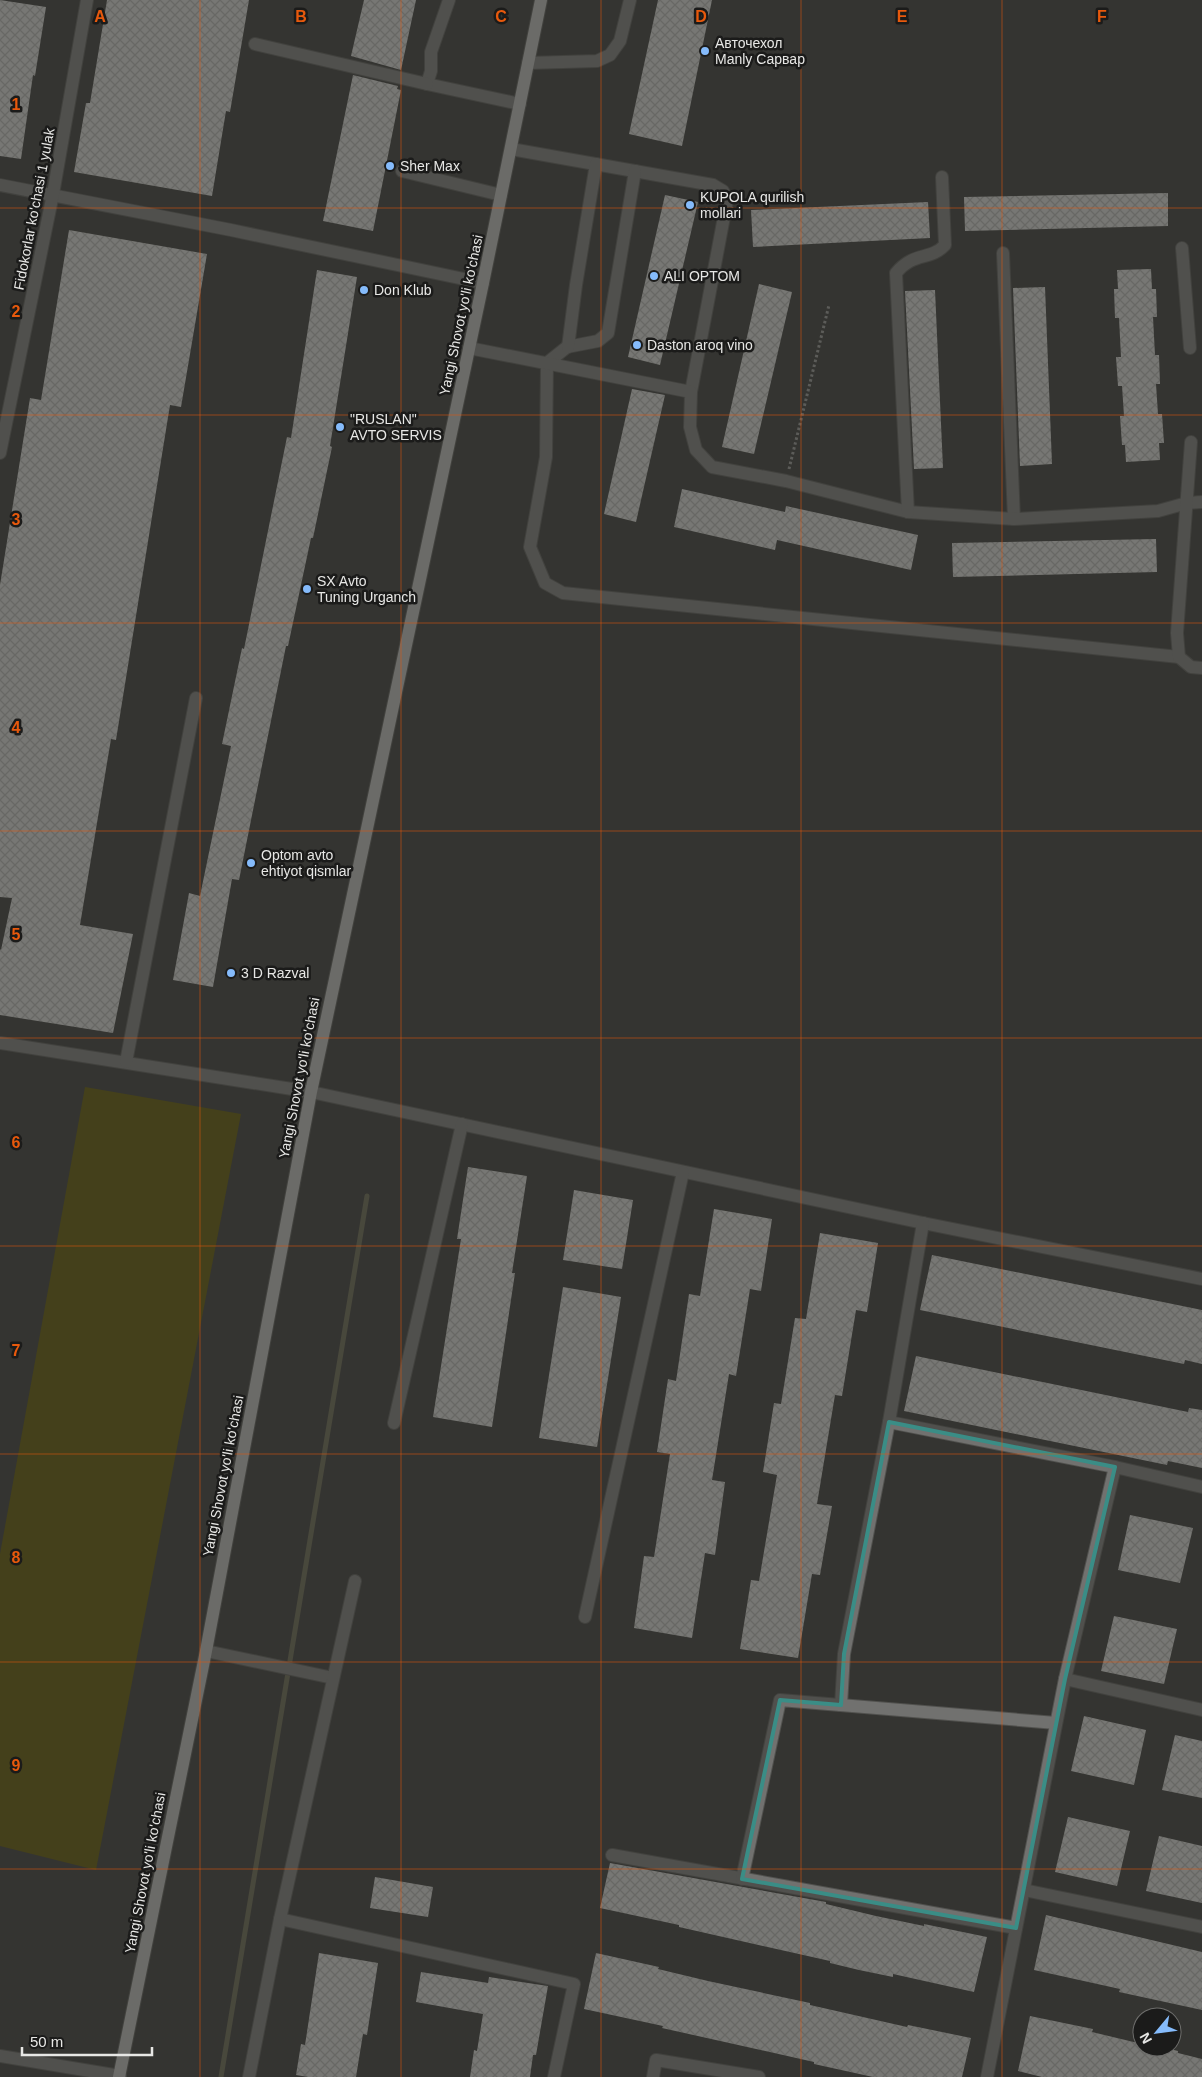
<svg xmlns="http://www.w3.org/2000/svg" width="1202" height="2077" font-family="Arial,sans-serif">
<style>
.green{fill:#574f00}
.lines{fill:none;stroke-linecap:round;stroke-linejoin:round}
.stream{stroke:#615f4a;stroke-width:5}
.building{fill:url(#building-cross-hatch)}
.minor-casing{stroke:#51514e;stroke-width:14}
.major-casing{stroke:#51514e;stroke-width:14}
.path{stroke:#8c8c8a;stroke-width:3;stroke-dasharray:2.5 2.5;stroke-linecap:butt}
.minor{stroke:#71716f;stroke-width:12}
.major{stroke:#adadaa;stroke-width:12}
.marked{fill:none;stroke:#3a8d86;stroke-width:4;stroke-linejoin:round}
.grid{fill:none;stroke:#e8590c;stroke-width:1;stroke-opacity:0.55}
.poi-dot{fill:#85bbfb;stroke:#1b1b1a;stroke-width:2}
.labels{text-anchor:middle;stroke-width:5;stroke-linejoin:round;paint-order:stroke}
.poi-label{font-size:14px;fill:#e7e7e5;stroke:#1b1b1a;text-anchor:start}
.street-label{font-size:14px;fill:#e7e7e5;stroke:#1b1b1a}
.grid-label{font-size:16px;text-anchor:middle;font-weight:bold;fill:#e8590c;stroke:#1b1b1a;stroke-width:5;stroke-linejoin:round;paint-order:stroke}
</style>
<defs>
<pattern id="building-cross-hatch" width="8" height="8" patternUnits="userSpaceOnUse" patternTransform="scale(1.25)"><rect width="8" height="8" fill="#c8c8c5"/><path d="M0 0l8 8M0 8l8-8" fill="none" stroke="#a7a7a5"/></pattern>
</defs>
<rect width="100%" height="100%" fill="#343431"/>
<polygon class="green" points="85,1087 241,1114 96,1870 0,1846 0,1554"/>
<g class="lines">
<polyline class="stream" points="221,2077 367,1196"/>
</g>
<g class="building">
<polygon points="0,0 46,7 35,76 33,75 21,159 0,156"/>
<polygon points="107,0 249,0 230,112 226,111 212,196 74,172 86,103 90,103"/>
<polygon points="364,0 416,0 401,70 351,56"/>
<polygon points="658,0 712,0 682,146 629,134"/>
<polygon points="353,75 398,86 397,89 401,90 373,231 323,221"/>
<polygon points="1168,193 1168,226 965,231 964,197"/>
<polygon points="665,195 698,202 660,365 628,357"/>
<polygon points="928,202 930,238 753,247 751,210"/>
<polygon points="69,230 207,254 181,407 170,405 116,740 111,739 80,925 133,934 113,1033 0,1015 0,949 1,950 12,898 0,897 0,585 30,398 41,400"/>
<polygon points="1151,269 1152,289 1156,289 1157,317 1153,317 1155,355 1159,355 1160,384 1156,384 1158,414 1162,414 1164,443 1159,443 1160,460 1126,462 1125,445 1122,445 1120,416 1124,416 1122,386 1118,386 1116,357 1121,357 1119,318 1115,318 1114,289 1118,289 1117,270"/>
<polygon points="317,270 357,277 330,446 332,447 313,538 311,538 288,646 286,646 239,880 232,879 213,987 173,980 189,893 200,896 231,746 222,744 242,648 244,649 287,437 291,438"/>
<polygon points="759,284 792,292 754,454 722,447"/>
<polygon points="1045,287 1052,464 1020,466 1013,288"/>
<polygon points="935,290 943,468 914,469 905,291"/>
<polygon points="632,389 665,395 636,522 604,514"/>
<polygon points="682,489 785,512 786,506 918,535 911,570 777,540 775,550 674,527"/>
<polygon points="1156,539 1157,572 953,577 952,543"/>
<polygon points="468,1167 527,1176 512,1273 515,1273 492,1427 433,1417 461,1239 457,1239"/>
<polygon points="574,1190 633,1200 622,1269 563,1260"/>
<polygon points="714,1209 772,1219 761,1291 750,1289 736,1376 729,1374 712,1480 725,1482 715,1555 705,1553 692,1638 634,1628 644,1556 654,1557 670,1454 657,1452 668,1379 676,1381 689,1294 700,1296"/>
<polygon points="820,1233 878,1243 867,1312 856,1310 842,1396 835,1395 817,1504 832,1506 820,1575 812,1574 798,1658 740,1649 751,1580 759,1581 777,1475 763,1472 774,1403 781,1404 795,1318 806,1319"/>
<polygon points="932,1255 1202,1310 1202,1364 1185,1360 1184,1364 920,1310"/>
<polygon points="563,1287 621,1297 597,1447 539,1438"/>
<polygon points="916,1356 1188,1412 1189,1408 1202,1410 1202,1468 1168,1461 1167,1465 904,1411"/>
<polygon points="1130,1515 1193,1528 1180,1583 1118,1570"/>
<polygon points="1114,1616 1177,1629 1164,1684 1101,1671"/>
<polygon points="1084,1716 1146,1730 1134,1785 1071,1771"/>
<polygon points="1175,1735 1202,1741 1202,1798 1162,1790"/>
<polygon points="1068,1817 1130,1831 1117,1886 1055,1872"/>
<polygon points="1159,1836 1202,1846 1202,1903 1146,1891"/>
<polygon points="610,1863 826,1902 826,1904 876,1916 924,1926 924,1924 987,1937 974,1992 893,1974 893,1977 859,1970 830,1963 830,1961 679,1927 679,1925 600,1908"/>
<polygon points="375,1877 433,1887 428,1917 370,1908"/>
<polygon points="1046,1915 1202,1952 1202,2010 1119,1992 1120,1989 1034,1970"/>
<polygon points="319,1953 378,1963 367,2035 363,2034 356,2077 308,2077 296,2075 301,2044 305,2045"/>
<polygon points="596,1953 659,1967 658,1969 708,1981 810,2003 810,2005 907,2027 908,2025 971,2038 962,2077 873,2077 814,2064 814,2062 662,2028 663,2026 584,2009"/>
<polygon points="421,1972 488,1983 489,1977 548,1986 536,2055 533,2055 530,2077 470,2077 474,2050 477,2051 483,2014 416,2002"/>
<polygon points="1030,2016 1093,2029 1092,2032 1142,2044 1142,2047 1162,2047 1178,2051 1178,2053 1202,2059 1202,2077 1042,2077 1018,2071"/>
</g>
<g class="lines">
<defs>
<g id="minor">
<polyline points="449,0 431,52 431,71 427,84 520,104"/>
<polyline points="255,44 427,84"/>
<polyline points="528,63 597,61 610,55 620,41 630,0"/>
<polyline points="511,149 713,185 723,191 727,201 691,392"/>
<polyline points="402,171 501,195"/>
<polyline points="635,171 608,333 598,341 567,347 547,363 546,457 530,547 545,583 563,593 1179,657"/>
<polyline points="0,185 231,230 483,283"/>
<polyline points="1182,248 1190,348"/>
<polyline points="1003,253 1014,519"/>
<polyline points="568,347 576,285 596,164"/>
<polyline points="469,348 691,392 690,427 696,450 712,467 786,481 908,512 1014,519 1158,511 1187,503 1202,502"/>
<polyline points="1191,442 1177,633 1179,657 1191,667 1202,668"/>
<polyline points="0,453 53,194 87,0"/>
<path d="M908,512l-12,-239c18,-22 34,-12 49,-28l-3,-68"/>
<polyline points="0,1043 311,1092 923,1223 1202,1279"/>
<polyline points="126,1062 196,698"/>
<polyline points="889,1422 1115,1467 1202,1487"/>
<polyline points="394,1423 462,1124"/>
<polyline points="585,1617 683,1172"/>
<polyline points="206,1651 333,1678"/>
<polyline points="1065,1679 1202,1710"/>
<polyline points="841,1705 844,1654 889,1422 923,1223"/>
<polyline points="612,1855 1016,1928"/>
<polyline points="742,1879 780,1700 1056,1723"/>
<polyline points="1024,1890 1202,1927"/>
<polyline points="280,1919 574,1984 554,2077"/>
<polyline points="0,2056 120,2076"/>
<polyline points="249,2077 280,1919 355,1581"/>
<polyline points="653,2077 656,2060 759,2077"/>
<polyline points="987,2077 1065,1679 1115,1467"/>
</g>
<polyline id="major" points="119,2077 206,1651 311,1092 483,283 541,0"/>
</defs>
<use href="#minor" class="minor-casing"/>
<use href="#major" class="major-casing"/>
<polyline class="path" points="789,469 829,305"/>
<use href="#minor" class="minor"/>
<use href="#major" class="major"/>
</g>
<path d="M0 0H1202V2077H0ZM889,1422l226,45 -50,212 -49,249 -274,-49 38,-179 61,5 3,-51z" fill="#343431" fill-opacity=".55" fill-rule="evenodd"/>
<path class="marked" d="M889,1422l226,45 -50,212 -49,249 -274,-49 38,-179 61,5 3,-51z"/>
<path class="grid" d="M200,0v2077M401,0v2077M601,0v2077M801,0v2077M1002,0v2077M0,208h1202M0,415h1202M0,623h1202M0,831h1202M0,1038h1202M0,1246h1202M0,1454h1202M0,1662h1202M0,1869h1202"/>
<g class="poi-dot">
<circle cx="705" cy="51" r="5"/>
<circle cx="390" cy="166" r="5"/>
<circle cx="690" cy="205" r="5"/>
<circle cx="654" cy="276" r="5"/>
<circle cx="364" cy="290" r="5"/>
<circle cx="637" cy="345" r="5"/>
<circle cx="340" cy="427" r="5"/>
<circle cx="307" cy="589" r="5"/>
<circle cx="251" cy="863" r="5"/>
<circle cx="231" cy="973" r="5"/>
</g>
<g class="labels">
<g class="poi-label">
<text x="715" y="48">Авточехол<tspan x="715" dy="16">Manly Сарвар</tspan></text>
<text x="400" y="171">Sher Max</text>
<text x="700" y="202">KUPOLA qurilish<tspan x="700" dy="16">mollari</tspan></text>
<text x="664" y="281">ALI OPTOM</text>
<text x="374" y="295">Don Klub</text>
<text x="647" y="350">Daston aroq vino</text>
<text x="350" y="424">"RUSLAN"<tspan x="350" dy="16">AVTO SERVIS</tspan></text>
<text x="317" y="586">SX Avto<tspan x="317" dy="16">Tuning Urganch</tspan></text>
<text x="261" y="860">Optom avto<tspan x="261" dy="16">ehtiyot qismlar</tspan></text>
<text x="241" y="978">3 D Razval</text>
</g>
<g class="street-label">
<text transform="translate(34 209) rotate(-79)" y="5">Fidokorlar ko'chasi 1 yulak</text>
<text transform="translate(461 315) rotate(-78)" y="5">Yangi Shovot yo'li ko'chasi</text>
<text transform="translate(299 1078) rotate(-79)" y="5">Yangi Shovot yo'li ko'chasi</text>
<text transform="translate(223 1476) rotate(-79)" y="5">Yangi Shovot yo'li ko'chasi</text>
<text transform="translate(145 1873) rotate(-79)" y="5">Yangi Shovot yo'li ko'chasi</text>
</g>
</g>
<g class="grid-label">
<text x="100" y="22">A</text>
<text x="301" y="22">B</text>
<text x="501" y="22">C</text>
<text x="701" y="22">D</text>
<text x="902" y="22">E</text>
<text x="1102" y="22">F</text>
<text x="16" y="110">1</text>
<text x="16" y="317">2</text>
<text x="16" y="525">3</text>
<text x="16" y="733">4</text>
<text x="16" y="940">5</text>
<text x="16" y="1148">6</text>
<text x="16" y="1356">7</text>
<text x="16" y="1563">8</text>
<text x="16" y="1771">9</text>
</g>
<g transform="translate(1157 2032) rotate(241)"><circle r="24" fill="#1b1b1a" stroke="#6d6d6b"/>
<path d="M0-4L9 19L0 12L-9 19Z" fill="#85bbfb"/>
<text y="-8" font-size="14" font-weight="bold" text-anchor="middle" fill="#e7e7e5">N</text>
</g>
<path d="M22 2047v8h130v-8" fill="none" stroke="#e7e7e5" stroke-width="2.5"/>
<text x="30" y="2047" font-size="15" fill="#e7e7e5" stroke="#1b1b1a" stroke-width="4" paint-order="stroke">50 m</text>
</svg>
